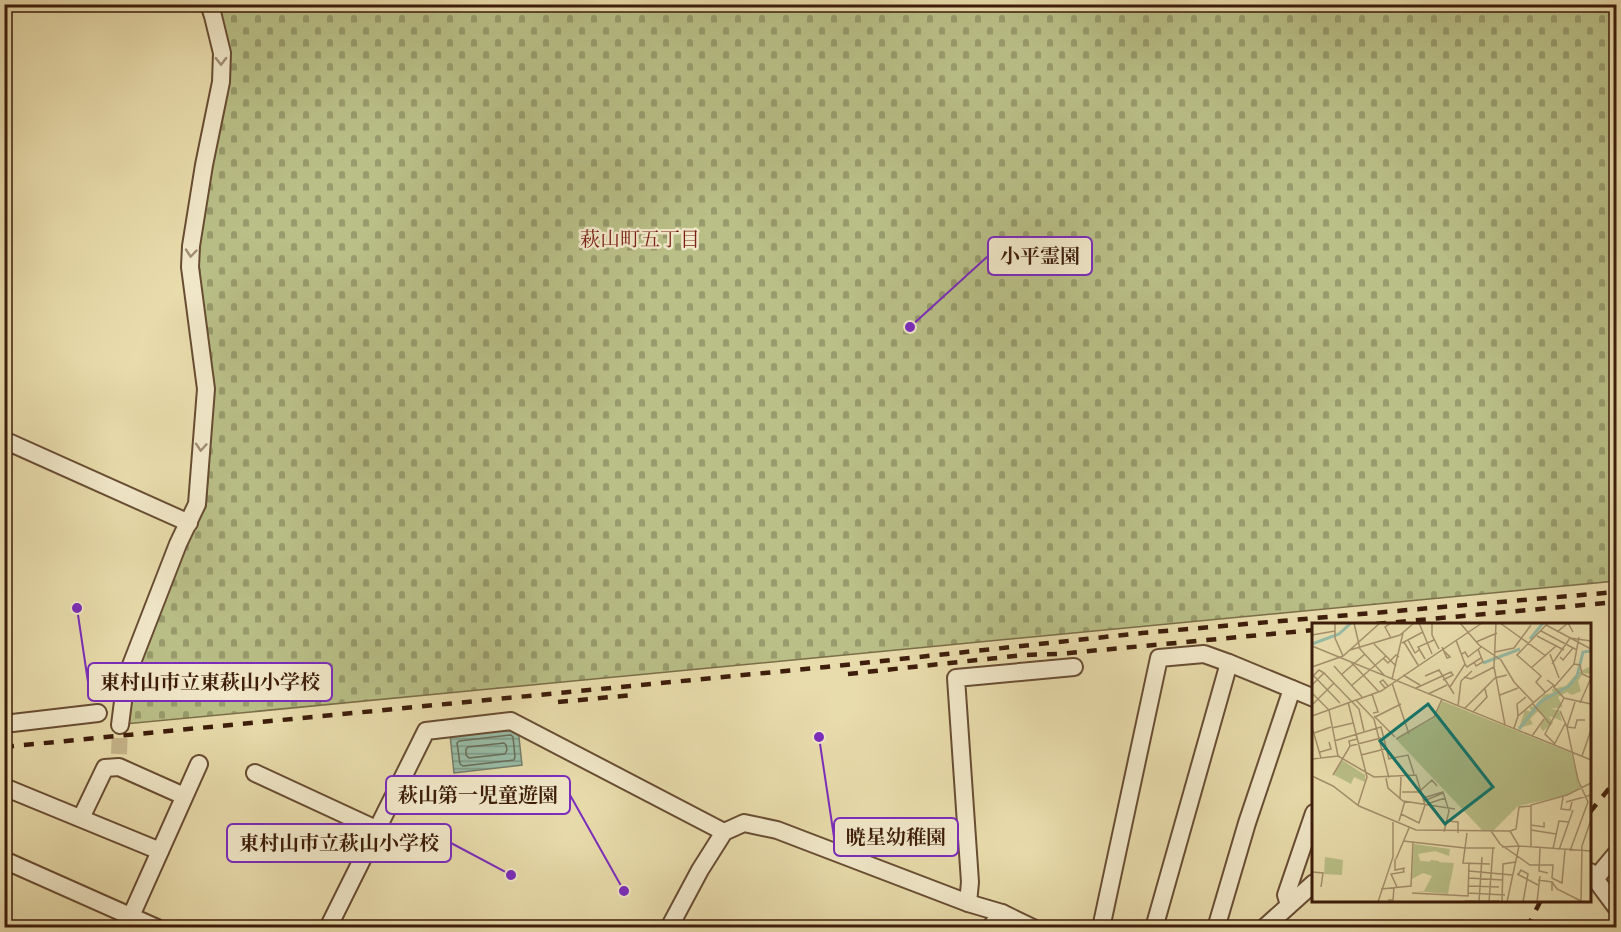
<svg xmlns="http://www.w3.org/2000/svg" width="1621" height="932" font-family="Vollkorn,'Noto Serif JP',serif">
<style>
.cemetery{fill:url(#cemetery-stones);stroke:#7b6e49;stroke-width:1.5}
.water{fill:url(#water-rules);stroke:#747c68;stroke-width:1.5}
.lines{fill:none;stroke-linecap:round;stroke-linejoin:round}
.shore{stroke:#6a6c58;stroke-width:1.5}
.minor-tunnel{stroke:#c7b68c;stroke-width:16;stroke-dasharray:16 8;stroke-linecap:butt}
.minor-casing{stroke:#684d33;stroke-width:20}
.minor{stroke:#f1e8c9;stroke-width:16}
.rail{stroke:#3d1d0b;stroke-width:4.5;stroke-dasharray:10 10;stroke-linecap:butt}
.oneway{stroke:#a08d74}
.labels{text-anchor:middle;stroke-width:5;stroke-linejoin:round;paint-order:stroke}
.neighbourhood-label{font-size:20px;fill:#7a1f14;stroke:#f1e8c9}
.inset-river{fill:none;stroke:#98bca6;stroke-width:3}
.inset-road{fill:none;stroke:#a4906c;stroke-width:1.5}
.view{fill:#0f766e;fill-opacity:0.15;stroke:#0f766e;stroke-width:3}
.inset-edge{fill:none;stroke:#3d1d0b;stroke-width:3}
.leader{fill:none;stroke:#7b2cbf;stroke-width:2}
.callout-dot{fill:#7b2cbf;stroke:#f1e8c9;stroke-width:2}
.callout{fill:#f1e8c9;stroke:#7b2cbf;stroke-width:2}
.callout-label{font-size:20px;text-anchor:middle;font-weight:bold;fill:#3d1d0b}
</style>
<defs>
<pattern id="cemetery-stones" width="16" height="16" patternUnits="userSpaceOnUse" patternTransform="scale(1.5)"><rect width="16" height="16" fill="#b9bf87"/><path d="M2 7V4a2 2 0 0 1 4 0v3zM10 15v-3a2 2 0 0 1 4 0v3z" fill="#989b6d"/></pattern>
<pattern id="water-rules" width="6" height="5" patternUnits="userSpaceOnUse" patternTransform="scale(1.5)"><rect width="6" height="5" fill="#98bca6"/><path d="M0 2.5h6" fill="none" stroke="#7d9885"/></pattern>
</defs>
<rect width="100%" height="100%" fill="#e9dcac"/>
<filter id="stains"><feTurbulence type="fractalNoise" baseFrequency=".00333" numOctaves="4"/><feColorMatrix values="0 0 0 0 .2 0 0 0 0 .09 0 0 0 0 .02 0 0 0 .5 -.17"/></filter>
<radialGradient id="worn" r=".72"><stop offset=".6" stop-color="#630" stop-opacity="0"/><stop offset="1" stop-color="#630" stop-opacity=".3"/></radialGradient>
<polygon class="cemetery" points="214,5 1616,5 1616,581 125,724 130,679 186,541 206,507 214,388 193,266 227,81"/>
<polygon class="water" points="518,728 522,765 454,773 450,735"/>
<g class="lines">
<g class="shore">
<polygon points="511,735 513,737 515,757 514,760 463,766 460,764 457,743 459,741"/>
<polygon points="504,743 506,745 507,750 505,754 469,758 466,755 466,749 468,747"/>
</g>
<polyline class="minor-tunnel" points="119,754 120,725"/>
<defs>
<g id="minor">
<polyline points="4,440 189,523"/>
<polyline points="4,724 98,713"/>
<polyline points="120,725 126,678 178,544 197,504 206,389 190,267 191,246 204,165 221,82 222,53 213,16 209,4"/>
<polyline points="255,773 376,829"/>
<polyline points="4,787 160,851"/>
<polyline points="81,818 105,768 119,767 184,796"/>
<polyline points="4,860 157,928"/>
<polyline points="1590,872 1616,907"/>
<polyline points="1595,879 1616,854"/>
<polyline points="968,903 970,882 956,678 1074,667"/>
<polyline points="1289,905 1286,895 1314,813"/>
<polyline points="131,916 199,764"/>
<polyline points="328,928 426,731 511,721 724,832"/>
<polyline points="669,928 700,870 724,832 744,823 777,830 968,903 1002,913 1033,928"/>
<polyline points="990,928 1002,913"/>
<polyline points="1101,928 1159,658 1204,654 1229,663 1314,698"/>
<polyline points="1154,928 1229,663"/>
<polyline points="1216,928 1247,823 1292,689"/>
<polyline points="1264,928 1314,883"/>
</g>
</defs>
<use href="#minor" class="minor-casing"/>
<use href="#minor" class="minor"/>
<g class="rail">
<polyline points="1376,624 1616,602"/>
<polyline points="848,674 1024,655 1058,654 1314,630"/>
<polyline points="558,702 633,695"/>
<polyline points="4,747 826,667 1142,633 1616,592"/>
<polyline points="1590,812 1616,780"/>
<polyline points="1527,928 1541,900"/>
</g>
</g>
<defs><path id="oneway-chevron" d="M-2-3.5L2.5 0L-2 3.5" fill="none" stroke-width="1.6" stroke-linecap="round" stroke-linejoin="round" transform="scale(1.5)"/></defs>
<g class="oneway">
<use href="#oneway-chevron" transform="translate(221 61) rotate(89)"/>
<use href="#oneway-chevron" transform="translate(191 253) rotate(95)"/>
<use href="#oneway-chevron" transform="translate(201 447) rotate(94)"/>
</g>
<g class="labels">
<g class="neighbourhood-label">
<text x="640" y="246">萩山町五丁目</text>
</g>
</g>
<g transform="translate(1312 623)">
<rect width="279" height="279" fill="#e9dcac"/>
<path d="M277,44l2,7 -8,-1 -5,8 3,10 -9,4 -5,-3 -9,5 5,10 -13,2 9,1 3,11 -13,-5 4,7 -10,8 -3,-4 5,-9 -7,-7 -8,8 3,5 -14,4 6,-18 7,2 -3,-6 6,1 9,-12 9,-2 -1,-4 14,-3 11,-13zM102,221l36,5 -1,7 -14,-5 -17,3 5,16 8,-10 8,1 -2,13 12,2 4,-10 -5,28 -31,-3h7l8,-15 -9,-3 -11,6z" fill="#b9bf87"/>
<path d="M130,78l129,52 10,34 -13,8 -50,11 -25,25 -11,-1 -86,-91 37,-20z" fill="#b9bf87"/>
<path d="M30,137l23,15v7l-11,-5 -3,7 -17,-9zM108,238l34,2 -3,16 -28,-7z" fill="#b9bf87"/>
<path d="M13,234l18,3 -1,15 -18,-1z" fill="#b9bf87"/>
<path class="inset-river" d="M218,16l13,-16M0,21l27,-10 12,-11M171,40l37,-14M207,106l21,-27 29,-16 8,-10 6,-24 8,-1"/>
<path class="inset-road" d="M23,0v15l8,18M42,0l6,26 24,26M79,0l-6,4 6,11M107,0l13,31M120,0v12l7,14M148,0l19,22 22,15 13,22M184,0l-2,44 11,58M188,0l46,33M234,2l45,24M229,8l36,19M245,9l11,-9 5,9M0,12l23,-4M225,13l27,14M96,17l7,13 4,-3M144,17l9,24M92,19l14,23M164,19l21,-9M90,20l21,-11M62,21l22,22M0,23l279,114M130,24l5,11 3,-1 -6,-6M38,27l50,-15 14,-12M183,29l19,-4 17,-23M150,31l3,-2 3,5 13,-10M238,31l9,24M248,34l3,3 10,-12M71,35l5,5 8,-8 3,2M113,36l-7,-12 16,-7M39,39l28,30M162,39l2,4 7,-4 -5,-13M240,41l18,-26 21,3M262,41l6,1 2,9 9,4 -11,25M22,43l28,31M0,44l31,-11 37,-33M219,45l25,-22M12,50l35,36 5,22M0,51l28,29M29,52l24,-21M91,52l17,10M113,53l14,-6 15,24M0,54l7,-7 5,3 -12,12M152,54l7,2 23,-12M80,56l11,-46M235,57l8,6 19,-22 5,-27M202,59l20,21M80,60l17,51M39,63l35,-30M138,64l15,-23 2,3 14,-9M73,65l-5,-6 3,-2 5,6M104,65l35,-16 2,3 -10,5M233,69l-9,-10 5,-6 -24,-21 31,-32M0,70l17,17 9,46 36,21 42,-2 9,30M60,71l6,18 -5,1M116,71l19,-9M188,72l18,-7M44,77l18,19 15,59M36,79l19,75 -9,28M221,81l18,21M0,82l22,-22M146,83l3,-25 11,-10M153,85l30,-30 12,-3M248,88l7,16 8,1 2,-8h8M161,89l14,-15 -2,-8M0,93l69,-25 101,-68M62,93l21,21M206,93l-1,-12 9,-7M63,94l26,-13M0,104l9,31M20,105l21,-5M202,105l4,-12 35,-30 11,12 27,6M2,110l17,-6M220,113l12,-17M84,116l38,-22 8,-18M22,118l47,-14 8,32M243,121l-10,-10 19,-36M242,122l11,-21M38,123l31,-8M8,129l11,-3 -2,-7M49,132l24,-6M270,133l9,-26M0,136l26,-3M76,136l20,-4 6,19M21,152l17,-29 -1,-5 8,-2M0,153l21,10 26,20 57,24 94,1 9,15 -17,1M74,155l2,10 15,13 52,8M109,167l11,-10 5,6M90,169h19M251,174l-2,12 9,1 2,-8M111,175l20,-6 6,19 -5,21M88,176l1,-22M112,178l19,-8M254,179l25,-7M115,181l18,-6M89,191l18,9 6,-18M87,198l6,-20M135,198l11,1v11M219,202l13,2v-5M219,207l25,4M179,208l9,13 30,21h23l-1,13 10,5 3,-33M198,208l6,-2 3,-22 12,-1M155,210l-4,30 27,1M91,218l62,7M219,224v-42l36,-10 24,-12M153,225h30M228,225l-1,23 9,2M241,226l6,-28 10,1M247,227l14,-40M258,228l18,-49 -10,-22 -11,-53 8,-25M83,236v11l10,-2M84,236l13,-31M157,248l43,4M0,249l11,1 -2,14M205,251l21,11M206,252l3,-5 7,4 -5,28M156,255l35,2M226,257l14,2v9M240,259l5,7 24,12M156,263l31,1M85,264l-6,-13 13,-2 -1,-4M69,266l30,-3 2,-43M100,270l56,3 1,-33M156,270l37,2M76,277h5l1,-13M152,278h35M66,279l15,-45v-35M167,279l3,-45M177,279l4,-54M190,279l1,-38 13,-2M195,279l12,-56 72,5M225,279l3,-26M269,279l1,-56 9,-26"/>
<path class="view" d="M116,81l65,83 -48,37 -65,-83z"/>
<rect width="279" height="279" class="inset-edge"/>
</g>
<path class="leader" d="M910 327L988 256M77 608L88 682M624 891L570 795M819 737L834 837M511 875L451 843"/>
<g class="callout-dot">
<circle cx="910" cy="327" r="6"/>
<circle cx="77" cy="608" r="6"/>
<circle cx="624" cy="891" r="6"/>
<circle cx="819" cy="737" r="6"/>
<circle cx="511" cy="875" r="6"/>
</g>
<g class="callout">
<rect x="988" y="237" width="104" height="38" rx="6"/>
<rect x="88" y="663" width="244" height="38" rx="6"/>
<rect x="386" y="776" width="184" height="38" rx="6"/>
<rect x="834" y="818" width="124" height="38" rx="6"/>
<rect x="227" y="824" width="224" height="38" rx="6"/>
</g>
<g class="callout-label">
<text x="1040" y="263">小平霊園</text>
<text x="210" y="689">東村山市立東萩山小学校</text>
<text x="478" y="802">萩山第一児童遊園</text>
<text x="896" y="844">暁星幼稚園</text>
<text x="339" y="850">東村山市立萩山小学校</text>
</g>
<rect width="1621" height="932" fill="none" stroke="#e9dcac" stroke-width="24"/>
<rect x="6" y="6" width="1609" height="920" fill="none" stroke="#3d1d0b" stroke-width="3"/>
<rect x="12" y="12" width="1597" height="908" fill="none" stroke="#3d1d0b" stroke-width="1.5"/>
<rect width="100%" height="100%" filter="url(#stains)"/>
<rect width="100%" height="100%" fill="url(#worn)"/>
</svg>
